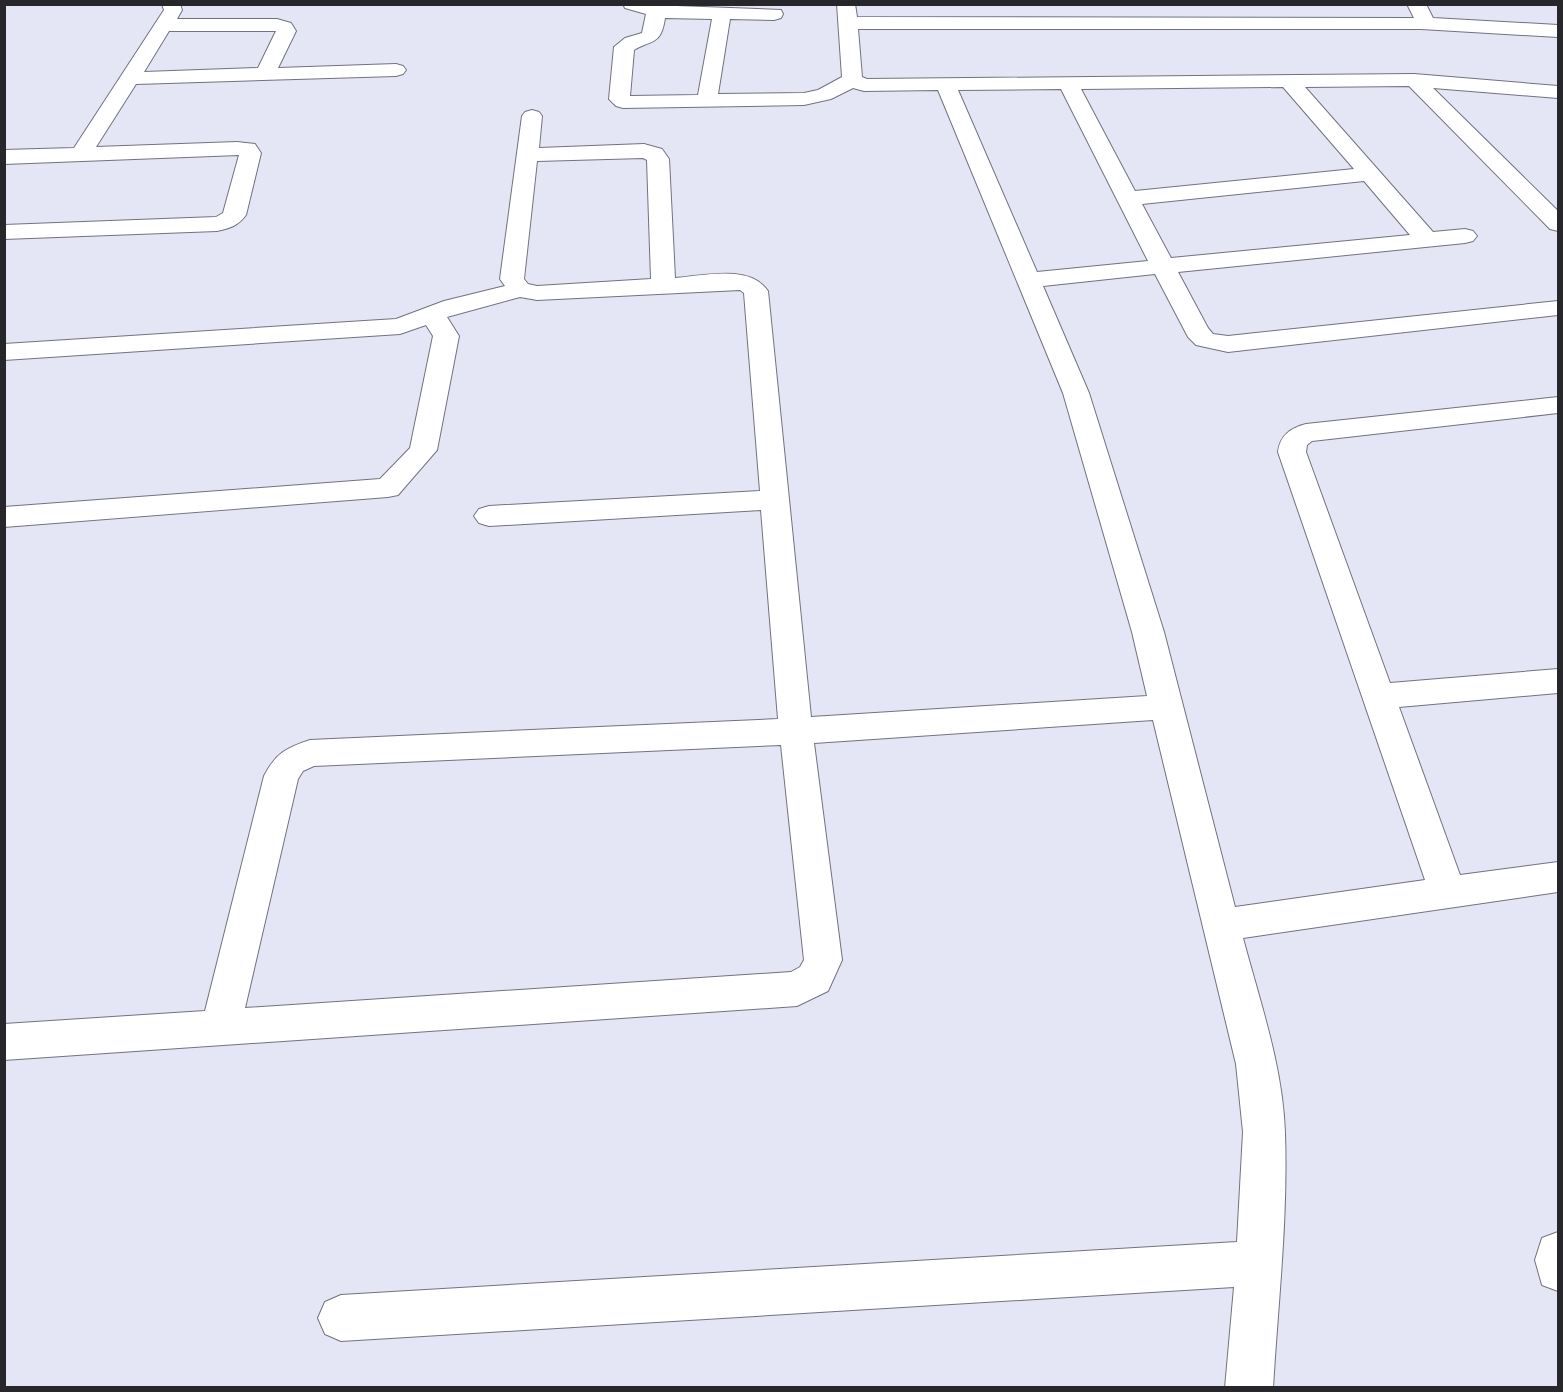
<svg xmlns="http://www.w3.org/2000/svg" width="1563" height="1392" font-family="'Noto Sans',sans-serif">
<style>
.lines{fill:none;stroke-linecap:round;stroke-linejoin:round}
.street-casing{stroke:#71727f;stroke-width:2}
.street{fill:#fff;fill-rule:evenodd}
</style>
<rect width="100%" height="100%" fill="#e5e6f5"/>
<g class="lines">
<defs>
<g id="street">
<path d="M162,4h18l2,6 -5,9h100l14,4 5,8 -18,37 118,-4 7,2 3,4 -3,4 -7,2 -260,8 -40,63 141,-5 18,2 6,9 -15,62c-8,11 -16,13 -29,16l-213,8v-14l212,-8 7,-4 16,-58 -235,9v-14l70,-2 90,-138zM169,31h107l-18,37 -114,4z"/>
<path d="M623,4l158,6 2,4 -2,4 -7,2 -44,-1 -12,75 86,-1 14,-3 24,-13 -5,-73h18l2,13 555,1h2l-7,-14h19l7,14 125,7v12l-137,-8h-563l4,48 5,2 547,-5 144,12v12l-125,-10 125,123v20l-8,-2 -141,-143 -104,1 128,145 32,-3 8,2 4,5 -4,5 -8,2 -287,29 30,56 5,6 15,2 330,-35v14l-330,37 -32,-7 -8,-8 -33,-63 -112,12 46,107 75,239 71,275 190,-27 -147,-428c2,-17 13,-24 28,-28l252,-27v16l-246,28 -5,4 -1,7 84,231 168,-14v24l-159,14 61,168 98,-13v30l-315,46c17,64 40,129 42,195 3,85 -7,170 -12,255h-48l9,-101 -893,54 -16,-7 -7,-16 7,-16 16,-7 896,-53 6,-110 -7,-68 -83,-344 -339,23 28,217 -14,31 -31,15 -793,54v-36l201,-13 59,-235c12,-23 22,-28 46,-36l468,-21 -17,-209 -272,16 -10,-3 -5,-7 5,-7 10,-3 271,-15 -16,-198 -4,-3 -203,10 -17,-3 -73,20 12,19 -22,114 -39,45 -10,2 -384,30v-20l376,-28 30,-31 23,-112 -7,-11 -26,9 -396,26v-16l392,-25 48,-18 61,-15 -5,-7 22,-163 3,-4 7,-2 7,2 3,4 -3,32 105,-4 18,5 7,10 6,119c28,-2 75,-14 93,13l43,426 336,-21 -15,-64 -69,-239 -125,-303 -74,1 -11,-3 -22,11 -27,6 -181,3 -7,-2 -7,-7 5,-52 11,-9 17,-5 4,-19 -21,-6zM665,18l47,1 -14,76 -68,1 4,-46c19,-11 27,-5 31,-32zM1283,87l71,82 -219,22 -54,-102zM1061,89l87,172 -111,11 -79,-182zM643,158l4,2 4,119 -114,7 -9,-2 -4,-5 13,-118zM1364,181l46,54 -239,23 -29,-54zM781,745l23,215 -4,7 -9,5 -546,36 53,-229 5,-8 11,-5z"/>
<polygon points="1558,1232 1558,1291 1542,1285 1535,1260 1542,1238"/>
</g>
</defs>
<use href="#street" class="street-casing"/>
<use href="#street" class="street"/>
</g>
<rect width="1563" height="1392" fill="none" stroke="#26262b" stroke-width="12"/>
</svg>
